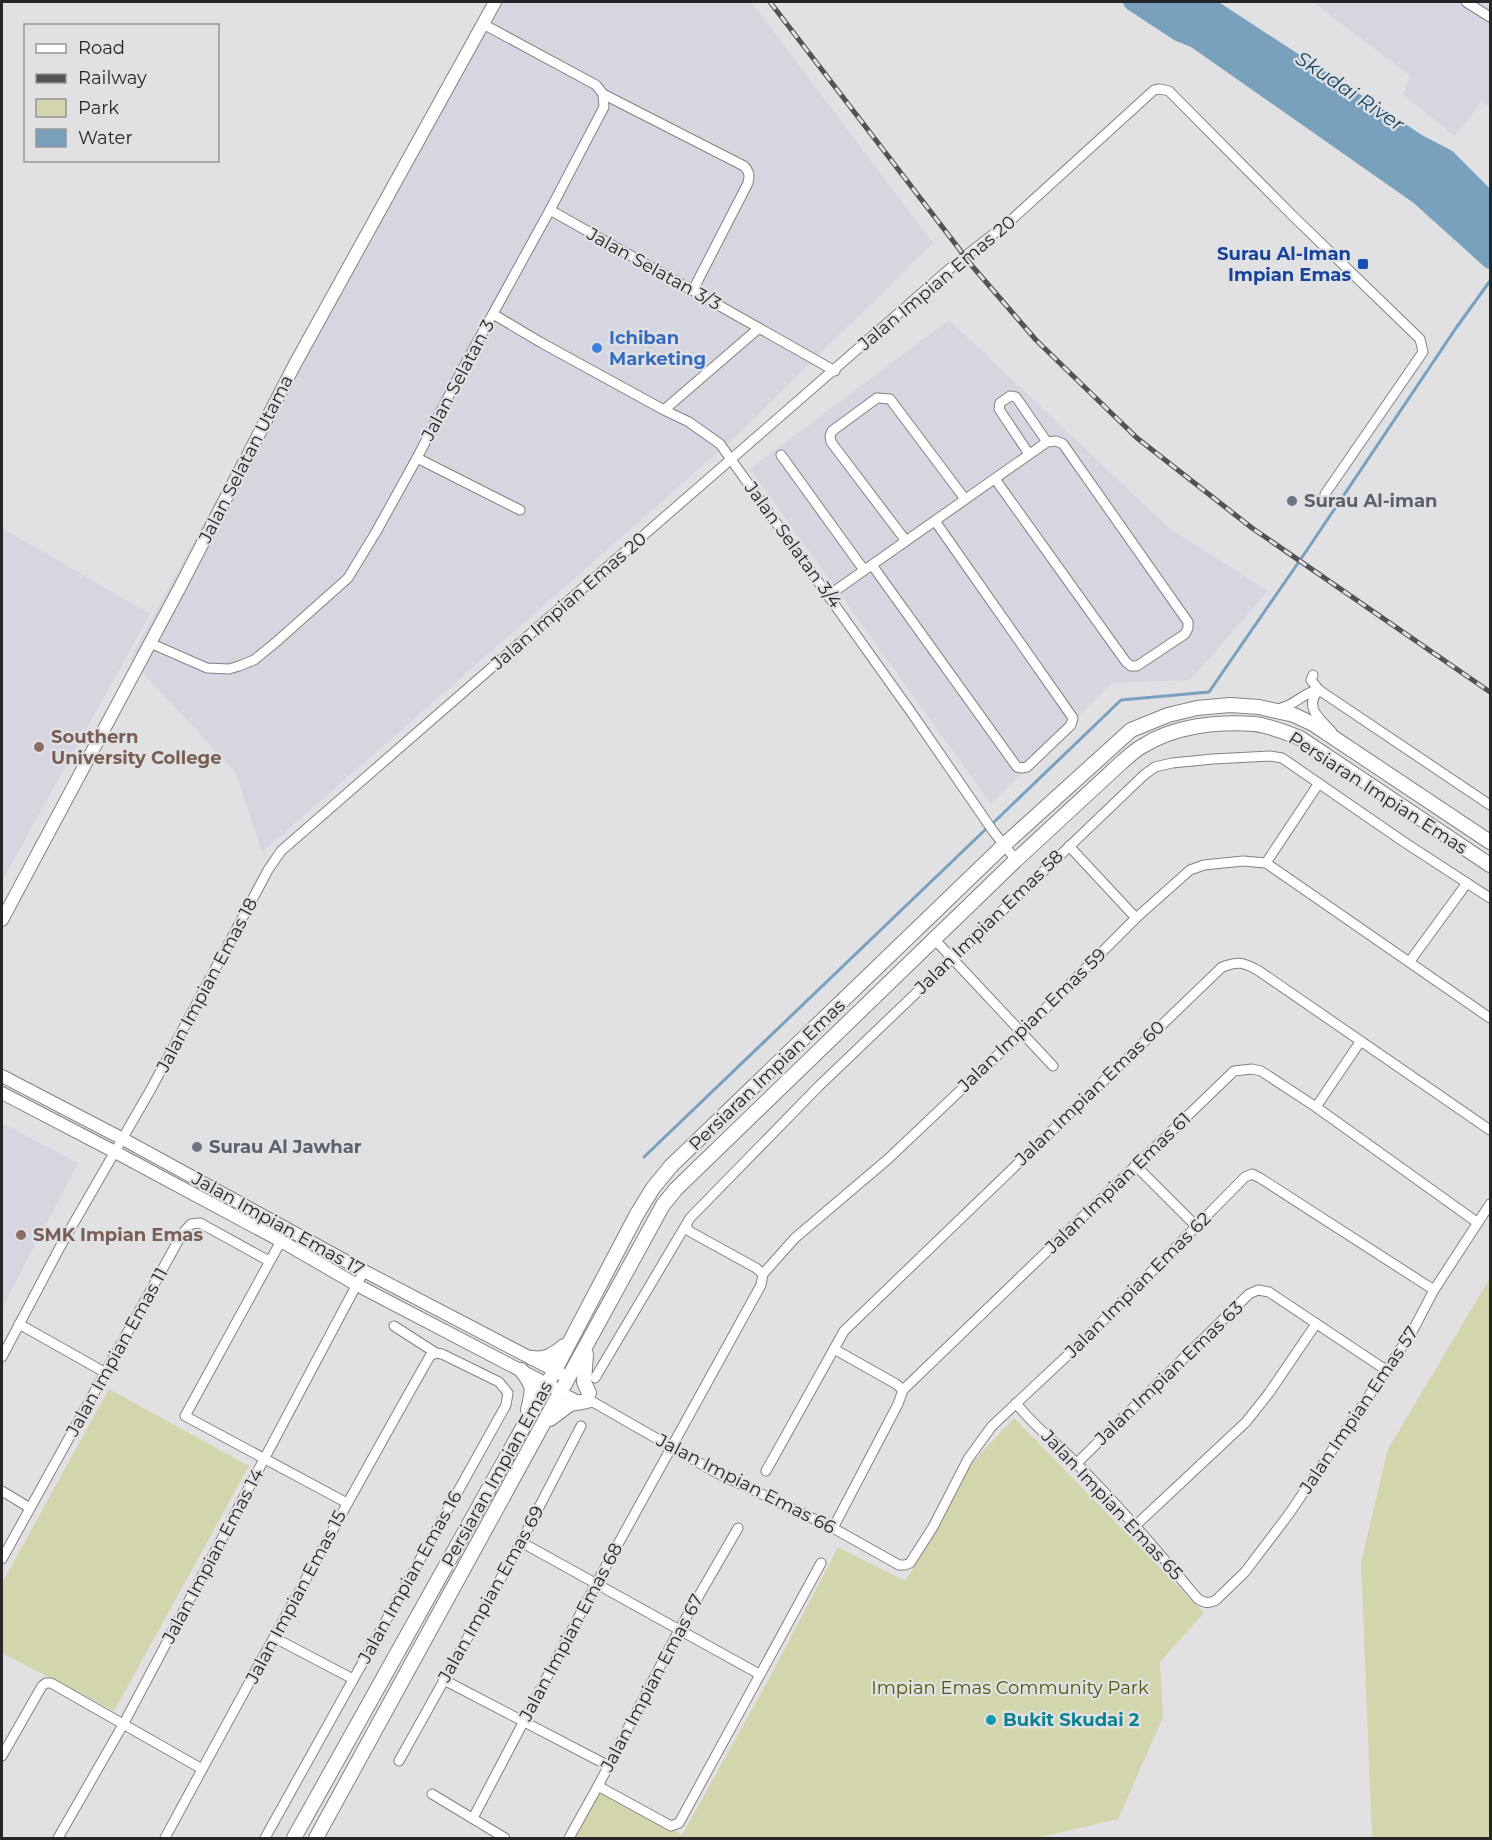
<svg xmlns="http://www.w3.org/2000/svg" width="1492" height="1840" font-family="Montserrat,sans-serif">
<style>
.built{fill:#d5d6e0}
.green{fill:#d3d6ad}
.water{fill:#79a1be}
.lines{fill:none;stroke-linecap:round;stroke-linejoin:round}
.stream{stroke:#79a1be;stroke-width:3}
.river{stroke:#79a1be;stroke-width:16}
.minor-casing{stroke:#818284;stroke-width:11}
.tertiary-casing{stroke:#818284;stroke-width:14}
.secondary-casing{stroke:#818284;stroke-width:16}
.minor{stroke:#fff;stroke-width:9}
.tertiary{stroke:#fff;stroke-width:12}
.secondary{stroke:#fff;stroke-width:14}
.rail-casing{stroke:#535355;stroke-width:5}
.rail{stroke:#e1e1e4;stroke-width:3;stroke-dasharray:9;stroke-linecap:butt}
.transit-dot{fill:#1a4fb4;stroke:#e1e1e4;stroke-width:2}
.shop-dot{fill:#3f7fe0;stroke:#e1e1e4;stroke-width:2}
.worship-dot{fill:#6b7280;stroke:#e1e1e4;stroke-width:2}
.education-dot{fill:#8d6e63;stroke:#e1e1e4;stroke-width:2}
.culture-dot{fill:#0f9aa8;stroke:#e1e1e4;stroke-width:2}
.labels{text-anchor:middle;stroke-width:4.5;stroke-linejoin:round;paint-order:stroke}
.transit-label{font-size:18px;font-weight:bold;fill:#164399;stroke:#e1e1e4;text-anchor:end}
.street-label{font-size:18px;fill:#252627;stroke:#e1e1e4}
.shop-label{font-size:18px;font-weight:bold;fill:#366cbe;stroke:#e1e1e4;text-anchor:start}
.worship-label{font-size:18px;font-weight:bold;fill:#5b616d;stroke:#e1e1e4;text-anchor:start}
.education-label{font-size:18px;font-weight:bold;fill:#785e54;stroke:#e1e1e4;text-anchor:start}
.park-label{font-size:18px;fill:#535409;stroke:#e1e1e4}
.culture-label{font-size:18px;font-weight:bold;fill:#0d838f;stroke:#e1e1e4;text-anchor:start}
.water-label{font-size:20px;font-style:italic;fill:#154764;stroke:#e1e1e4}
</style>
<rect width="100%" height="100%" fill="#e1e1e4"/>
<g class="built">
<polygon points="497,2 751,2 933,243 731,441 262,852 236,773 130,659 291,362"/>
<polygon points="1313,2 1490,2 1490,107 1482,102 1454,136 1403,94 1411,76"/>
<polygon points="949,320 1169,528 1268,591 1190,680 1112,683 991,804 750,469"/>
<polygon points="2,528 150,614 2,881"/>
<polygon points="2,1123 78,1163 2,1308"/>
</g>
<g class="green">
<polygon points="1490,1278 1490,1838 1372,1838 1361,1562 1388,1449"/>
<polygon points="109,1389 249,1466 114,1711 2,1653 2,1583"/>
<polygon points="1014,1418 1204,1613 1160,1662 1163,1717 1118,1819 1037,1838 574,1838 601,1790 682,1835 770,1677 838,1547 905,1581 926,1548 971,1464"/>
</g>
<polygon class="water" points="1131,2 1204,2 1418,142 1447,157 1490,200 1490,261 1419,197 1195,40 1178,33"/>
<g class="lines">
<g class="stream">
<polyline points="992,824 1121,700 1209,692 1307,550 1456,328 1490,281"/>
<polyline points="644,1157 987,828"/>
</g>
<g class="river">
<polyline points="1131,2 1178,33 1195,40 1419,197 1490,261"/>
<polyline points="1204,2 1418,142 1447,157 1490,200"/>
</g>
<defs>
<g id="minor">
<polyline points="1466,2 1490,17"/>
<path d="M603,94l141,72c5,5 6,9 4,17l-55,107"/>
<polyline points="550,210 835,371"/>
<polyline points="493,314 540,342 664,410 689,422 720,444 911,712 993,831 1016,860"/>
<polyline points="664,410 759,328"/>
<polyline points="1029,454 999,409 1000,403 1010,396 1016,397 1047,442"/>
<polyline points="781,455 864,570"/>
<polyline points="417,458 520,510"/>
<polyline points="906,541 831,442 830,436 832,431 877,398 890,399 965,499"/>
<polyline points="872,565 1017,767 1022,768 1027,767 1071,725 1073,718 935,521"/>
<polyline points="829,595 1047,442 1056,441 1063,444 1188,622 1188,628 1185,634 1137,666 1131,666 1126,662 995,479"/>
<polyline points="150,643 207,668 229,669 239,666 254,660 275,643 348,578 376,532 417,458 462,370 550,210 604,107 603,94 596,85 483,24"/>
<polyline points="1313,675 1311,680 1319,690 1490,805"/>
<path d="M1319,690c-16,17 1,29 13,42"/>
<path d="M1275,709c16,-1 26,-14 41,-19"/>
<polyline points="1069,846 1136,918"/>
<polyline points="1266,863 1319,783"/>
<polyline points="935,940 1053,1066"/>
<polyline points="1410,961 1467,883"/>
<polyline points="1316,1107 1360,1042"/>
<polyline points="1135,1165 1197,1227"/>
<polyline points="686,1225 689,1231 756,1268 763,1274"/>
<polyline points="281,1241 185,1416 347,1503"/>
<polyline points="19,1324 106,1373"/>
<polyline points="394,1326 436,1353"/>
<polyline points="834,1349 896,1384 903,1390"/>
<polyline points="2,1357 60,1247 151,1089 268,870 281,851 954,265 1010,221 1154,90 1160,89 1169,91 1295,218 1420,339 1423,352 1325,494"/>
<polyline points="595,1378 690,1218 819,1086 1144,775 1155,767 1172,763 1213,759 1270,756 1282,758 1404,842 1490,898"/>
<polyline points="562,1392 585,1404 593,1402 715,1472 833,1528 899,1565 905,1565 910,1563 933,1527 968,1459 992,1426 1086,1338 1245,1177 1252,1174 1260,1178 1434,1290"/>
<path d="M1016,1403c18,24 42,41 62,62 42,42 81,88 120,134 7,4 11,5 18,1l29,-28 44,-58 123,-182 22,-42 56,-86"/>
<polyline points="1077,1463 1249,1294 1258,1290 1269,1292 1386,1370"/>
<path d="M766,1471l78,-140 378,-364c17,-6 21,-5 37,4l231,159"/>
<polyline points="2,1491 30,1508"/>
<polyline points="1135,1526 1246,1422 1269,1393 1316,1324"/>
<polyline points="833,1528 898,1404 903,1390 1234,1071 1252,1069 1261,1071 1316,1107 1478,1223"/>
<polyline points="521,1542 759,1674"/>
<polyline points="2,1559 182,1234 191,1224 200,1223 269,1261"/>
<polyline points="275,1638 353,1679"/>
<polyline points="444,1680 607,1765"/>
<polyline points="2,1756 42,1686 46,1683 51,1683 202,1769"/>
<polyline points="399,1761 521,1542 581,1426"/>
<polyline points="598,1786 671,1826 679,1823 821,1563"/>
<polyline points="432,1794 505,1838"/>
<polyline points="473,1818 596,1584 761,1285 763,1274 795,1238 888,1159 1022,1032 1136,918 1190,870 1204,865 1243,861 1266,863 1490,1018"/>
<polyline points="58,1838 124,1723 364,1271"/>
<path d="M165,1838c87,-161 174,-322 265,-482l6,-3 6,1 57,28 9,11 -2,12 -241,433"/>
<polyline points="569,1838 598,1786 679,1630 738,1528"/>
</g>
<g id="tertiary">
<polyline points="2,920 179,589 295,364 495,2"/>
<polyline points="2,1076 123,1139 364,1271 569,1378"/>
<polyline points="2,1093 115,1152 281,1241 357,1285 562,1392"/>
</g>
<g id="secondary">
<polyline points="586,1354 584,1382 589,1393"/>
<path d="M532,1358c14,2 21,-3 32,-12"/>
<path d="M521,1370c14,18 12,18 7,40"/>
<polyline points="550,1419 570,1404 582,1402"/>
<polyline points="294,1838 555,1370 637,1214 653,1188 671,1166 1004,845 1131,730 1168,715 1197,708 1230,705 1259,707 1294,715 1313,724 1490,842"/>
<path d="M316,1838l347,-633 13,-16 340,-329 106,-98c6,-5 12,-11 19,-15 32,-21 76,-26 114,-23 15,2 30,8 45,14l190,127"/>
</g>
</defs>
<use href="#minor" class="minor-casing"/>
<use href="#tertiary" class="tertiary-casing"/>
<use href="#secondary" class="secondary-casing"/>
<use href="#minor" class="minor"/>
<use href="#tertiary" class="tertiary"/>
<use href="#secondary" class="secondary"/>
<defs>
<polyline id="rail" points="770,2 973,267 1036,340 1137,438 1252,528 1490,692"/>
</defs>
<use href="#rail" class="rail-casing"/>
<use href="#rail" class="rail"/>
</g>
<rect class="transit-dot" x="1357" y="258" width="12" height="12" rx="3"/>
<circle class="shop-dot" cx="597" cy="348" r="6"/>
<g class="worship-dot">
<circle cx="1292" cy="501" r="6"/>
<circle cx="197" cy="1147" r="6"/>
</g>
<g class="education-dot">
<circle cx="39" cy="747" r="6"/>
<circle cx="21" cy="1235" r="6"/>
</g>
<circle class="culture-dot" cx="991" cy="1720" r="6"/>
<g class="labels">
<g class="transit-label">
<text x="1351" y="260">Surau Al-Iman<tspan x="1351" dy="21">Impian Emas</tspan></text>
</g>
<g class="street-label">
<text transform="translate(654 269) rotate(29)" y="6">Jalan Selatan 3/3</text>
<text transform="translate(937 283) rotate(-40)" y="6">Jalan Impian Emas 20</text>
<text transform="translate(458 380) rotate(-62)" y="6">Jalan Selatan 3</text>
<text transform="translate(246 459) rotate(-63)" y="6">Jalan Selatan Utama</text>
<text transform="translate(793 545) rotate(54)" y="6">Jalan Selatan 3/4</text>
<text transform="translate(569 601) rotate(-41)" y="6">Jalan Impian Emas 20</text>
<text transform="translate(1378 793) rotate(33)" y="6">Persiaran Impian Emas</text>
<text transform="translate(989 922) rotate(-44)" y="6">Jalan Impian Emas 58</text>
<text transform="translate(207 985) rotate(-62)" y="6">Jalan Impian Emas 18</text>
<text transform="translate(1032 1020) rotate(-44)" y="6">Jalan Impian Emas 59</text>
<text transform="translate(767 1075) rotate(-44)" y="6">Persiaran Impian Emas</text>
<text transform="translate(1090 1093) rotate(-44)" y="6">Jalan Impian Emas 60</text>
<text transform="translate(1118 1183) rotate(-44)" y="6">Jalan Impian Emas 61</text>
<text transform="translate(278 1224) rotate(29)" y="6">Jalan Impian Emas 17</text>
<text transform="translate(1138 1285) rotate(-45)" y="6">Jalan Impian Emas 62</text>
<text transform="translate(117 1352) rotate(-61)" y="6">Jalan Impian Emas 11</text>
<text transform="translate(1169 1373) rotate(-44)" y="6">Jalan Impian Emas 63</text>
<text transform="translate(1359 1410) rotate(-56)" y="6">Jalan Impian Emas 57</text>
<text transform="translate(497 1474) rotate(-61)" y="6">Persiaran Impian Emas</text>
<text transform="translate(746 1484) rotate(27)" y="6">Jalan Impian Emas 66</text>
<text transform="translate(1112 1505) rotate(47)" y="6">Jalan Impian Emas 65</text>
<text transform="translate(213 1556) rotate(-62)" y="6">Jalan Impian Emas 14</text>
<text transform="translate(410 1577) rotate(-61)" y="6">Jalan Impian Emas 16</text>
<text transform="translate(491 1594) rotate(-61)" y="6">Jalan Impian Emas 69</text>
<text transform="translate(296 1597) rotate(-62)" y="6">Jalan Impian Emas 15</text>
<text transform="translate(571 1632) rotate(-62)" y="6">Jalan Impian Emas 68</text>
<text transform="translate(652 1683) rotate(-62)" y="6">Jalan Impian Emas 67</text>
</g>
<g class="shop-label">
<text x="609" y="344">Ichiban<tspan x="609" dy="21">Marketing</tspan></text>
</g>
<g class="worship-label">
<text x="1304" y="507">Surau Al-iman</text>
<text x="209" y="1153">Surau Al Jawhar</text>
</g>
<g class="education-label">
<text x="51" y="743">Southern<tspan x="51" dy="21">University College</tspan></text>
<text x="33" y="1241">SMK Impian Emas</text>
</g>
<g class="park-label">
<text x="1010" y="1694">Impian Emas Community Park</text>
</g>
<g class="culture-label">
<text x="1003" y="1726">Bukit Skudai 2</text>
</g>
<g class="water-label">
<text transform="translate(1350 91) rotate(34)" y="7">Skudai River</text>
</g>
</g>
<rect width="1492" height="1840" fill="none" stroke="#252627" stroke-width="6"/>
<rect x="24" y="24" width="195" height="138" fill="#e1e1e4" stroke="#969698" stroke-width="1.5"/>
<rect x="36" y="44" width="30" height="9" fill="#ffffff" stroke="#969698" stroke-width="1.5"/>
<text x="78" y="54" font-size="18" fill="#252627">Road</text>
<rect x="36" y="74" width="30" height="9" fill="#535355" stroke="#969698" stroke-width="1.5"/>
<text x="78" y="84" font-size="18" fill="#252627">Railway</text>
<rect x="36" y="99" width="30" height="18" fill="#d3d6ad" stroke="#969698" stroke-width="1.5"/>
<text x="78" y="114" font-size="18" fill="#252627">Park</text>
<rect x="36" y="129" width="30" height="18" fill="#79a1be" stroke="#969698" stroke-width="1.5"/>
<text x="78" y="144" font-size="18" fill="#252627">Water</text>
</svg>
